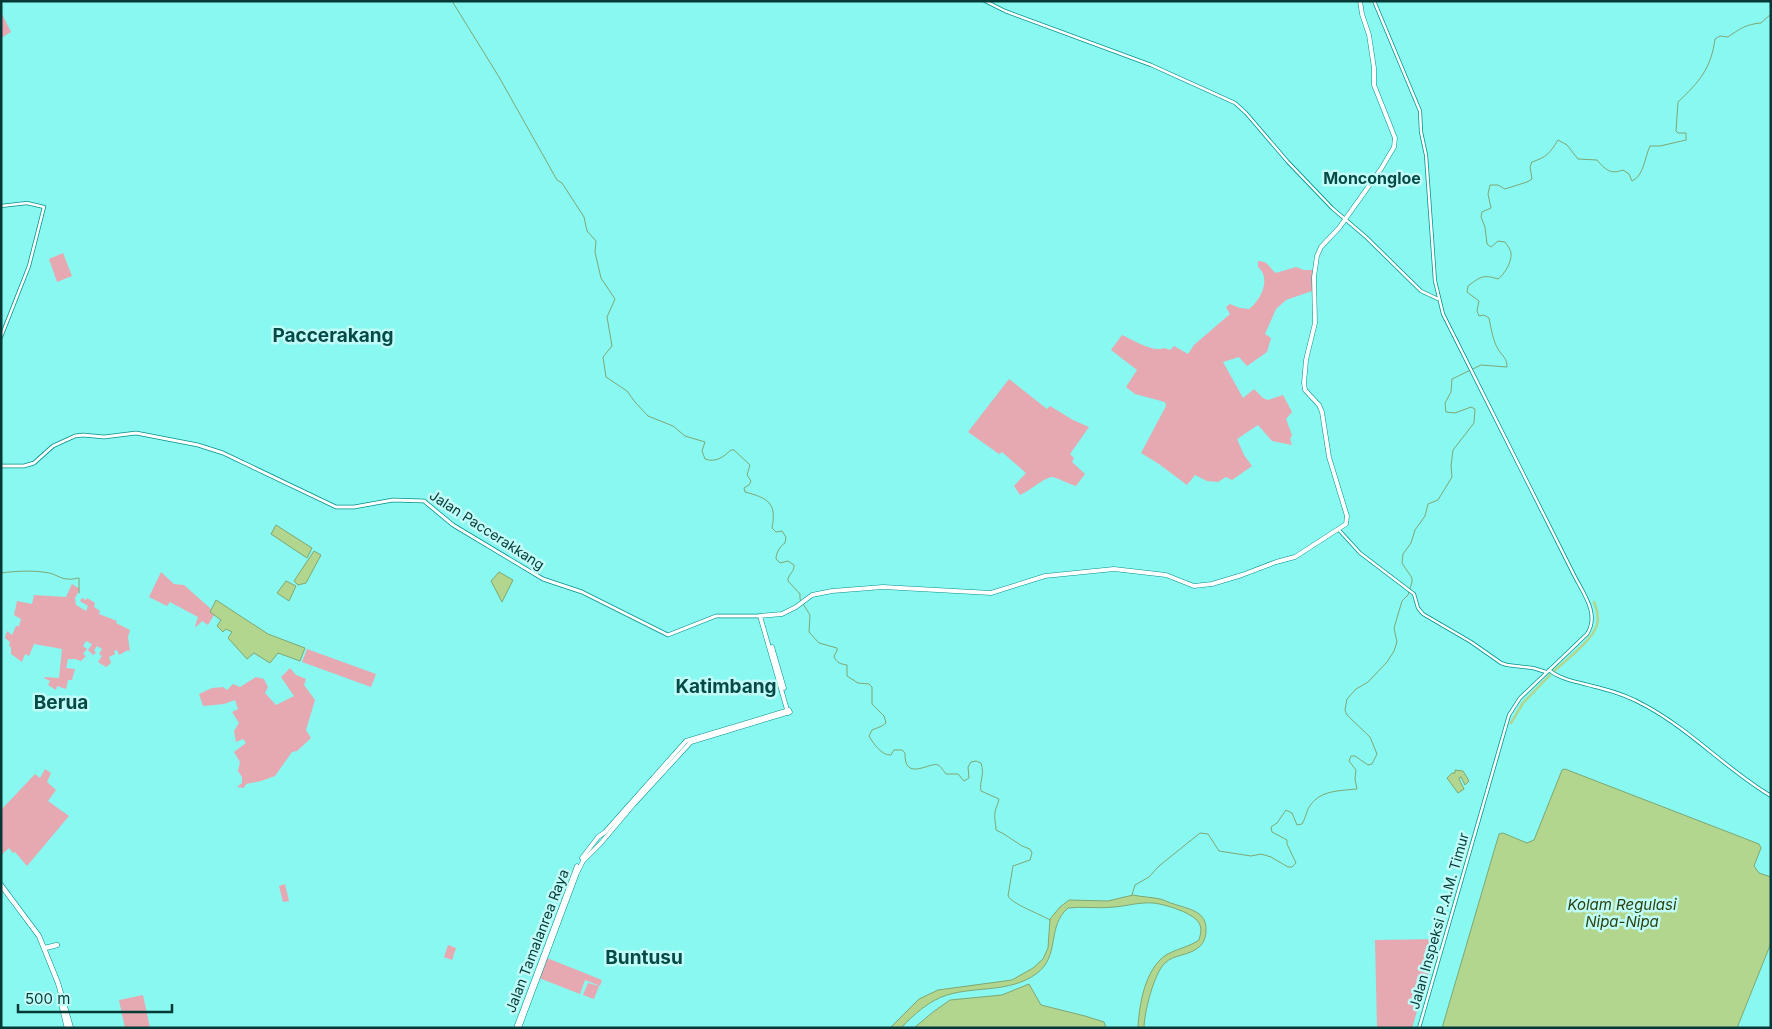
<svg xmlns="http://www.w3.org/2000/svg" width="1772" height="1029" font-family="Inter,sans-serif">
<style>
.green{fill:#e6a8b1}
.water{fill:#b2d68d;stroke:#7ea773}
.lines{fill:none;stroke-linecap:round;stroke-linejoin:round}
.stream{stroke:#7ea773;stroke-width:1}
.canal{stroke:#b2d68d;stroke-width:2.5}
.tertiary-casing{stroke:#00918c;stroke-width:4}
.secondary-casing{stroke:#00918c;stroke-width:4.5}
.primary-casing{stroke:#00918c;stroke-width:5}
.trunk-casing{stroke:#00918c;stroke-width:5.5}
.tertiary{stroke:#fff;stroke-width:2.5}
.secondary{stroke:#fff;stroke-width:3}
.primary{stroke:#fff;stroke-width:4}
.trunk{stroke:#fff;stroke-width:4.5}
.labels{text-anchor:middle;stroke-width:5;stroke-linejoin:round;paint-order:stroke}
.street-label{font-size:14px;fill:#053937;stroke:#c0fdf8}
.water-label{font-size:15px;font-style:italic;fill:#2c420e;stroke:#c0fdf8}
.quarter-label{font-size:16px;font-weight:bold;fill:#064a47;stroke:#c0fdf8}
.district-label{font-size:19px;font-weight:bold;fill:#064a47;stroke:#c0fdf8}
</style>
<rect width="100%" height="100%" fill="#89f8f1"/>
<g class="green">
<polygon points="1,12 11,32 1,38"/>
<polygon points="63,253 72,276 57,282 49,259"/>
<path d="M1258,261c11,0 10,6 18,12l20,-6 8,3h10l1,20 -29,10 -10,9 -11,25 6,4 -4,14 -20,14 -8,-9 -16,5 20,36 11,-9 9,9 5,2 15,-5 9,17 -6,7 6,16 -2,4 2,6 -20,-4 -14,-16 -21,14 7,16 8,11 -20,14 -6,-3 -8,5 -11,-1 -12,-6 -8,10 -28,-21 -18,-11 25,-47 -1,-4 -30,-8 -9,-7 11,-17 -26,-20 11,-15c11,5 32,18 42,13l6,2 4,-4 14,8 6,-9 36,-31 -4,-7 4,-3 10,4 9,1c11,-8 23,-30 9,-42z"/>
<path d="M1009,379l38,30 3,-3 23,14 16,7 -19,27 4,4 -2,4 13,12 -9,12c-7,-2 -18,-8 -24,-9 -7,0 -24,15 -32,18l-6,-9 12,-13 -24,-21 -3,2 -31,-22z"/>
<polygon points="161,572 174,584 184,585 211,609 210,612 214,615 208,625 202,621 196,627 195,626 198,617 170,602 167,606 149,597"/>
<polygon points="72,584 80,589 75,598 76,605 86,611 88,606 80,601 82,598 86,600 87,598 95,603 94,607 100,611 99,614 117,621 116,623 130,630 128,637 130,652 128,650 119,655 117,650 114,651 115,654 109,657 111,663 106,667 98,662 102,656 99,654 102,649 97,646 94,650 96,653 93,655 88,650 92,644 86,641 83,646 87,649 83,654 86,656 81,661 75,659 68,659 66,668 75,669 72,680 68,680 66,689 57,686 56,690 48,685 50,681 44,678 45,677 59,678 62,649 34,644 29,656 25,654 22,662 11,654 11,647 9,646 10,642 5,638 7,631 12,635 16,626 19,626 21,619 14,615 17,601 32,604 34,595 66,597"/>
<polygon points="307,649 376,674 371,687 302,662"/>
<polygon points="290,668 296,675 306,679 304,685 315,700 306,730 311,738 297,751 292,752 275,776 261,781 246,784 244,788 237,787 242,783 242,777 238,771 240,762 234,752 246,743 243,739 236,742 234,731 239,723 232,712 238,709 235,700 224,704 203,706 199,694 212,688 223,687 227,690 233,684 240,687 256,677 264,679 268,687 265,693 276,705 294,696 281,677"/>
<polygon points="45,769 51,773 47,782 56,790 48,801 69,816 27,866 15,852 13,853 9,848 1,855 1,810 35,774 40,778"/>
<polygon points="285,884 289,901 283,902 279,886"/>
<polygon points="1439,939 1412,1028 1377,1028 1375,940"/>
<polygon points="448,945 456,948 452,960 444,957"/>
<polygon points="547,958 602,980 600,986 585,980 580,994 539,978"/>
<polygon points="588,983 599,986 594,999 583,995"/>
<polygon points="143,995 150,1028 125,1028 119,1000"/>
</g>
<g class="water">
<polygon points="276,525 312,548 307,558 271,534"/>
<polygon points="314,551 321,555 306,583 298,585 294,581"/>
<polygon points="499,572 513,580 502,602 491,581"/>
<polygon points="286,581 296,586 289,601 277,593"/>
<polygon points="216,600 268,634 305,648 300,661 278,653 270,663 254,653 247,659 228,638 232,632 226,629 223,632 217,626 221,620 210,612"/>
<polygon points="1565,769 1759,844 1761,848 1754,866 1759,873 1771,877 1771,943 1737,1028 1442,1028 1499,834 1503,833 1527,843 1534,840 1562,770"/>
<polygon points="1455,770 1463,771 1469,781 1465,785 1461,777 1460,777 1459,779 1464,789 1458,793 1447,778 1452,773 1455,773"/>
<path d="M1133,895c9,2 18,2 27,4 5,1 9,4 14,5 14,5 33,7 32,26 0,7 -2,13 -7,17 -10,9 -25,7 -34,16 -11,10 -21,50 -21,65h-6c1,-23 7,-59 28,-73 10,-6 23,-8 33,-15 1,-4 3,-10 1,-15 -4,-12 -36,-21 -47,-22 -14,-1 -26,3 -39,4 -15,2 -31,-1 -46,1 -22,19 -7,48 -32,66 -27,19 -59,12 -89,21 -17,5 -34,20 -46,33h-11l29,-29 19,-9 74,-10 21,-12 10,-9 5,-11 2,-29 10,-12 9,-7 39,1z"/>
<polygon points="1029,984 1041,1005 1085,1016 1104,1022 1106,1028 914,1028 933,1012 950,1000 1002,995"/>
</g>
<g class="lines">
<g class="stream">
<path d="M452,1l47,76 58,103 5,3 22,34 3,14 9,10 -1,11 6,26 14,21 -8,18 5,29 -9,11 3,20 21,14 8,11 13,14 25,10 12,10 20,6 -3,9 3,8c11,4 18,-2 26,-9h3l16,15 -3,10 4,6 -2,4 -5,3 1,4c23,6 32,11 27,36l4,4 6,-1 4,6 -1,6c-5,3 -9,10 -9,16l4,4 8,-2 6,4c1,7 -7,10 -6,16l12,13v5l10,16 -1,17 10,11 18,5v3l-3,5c2,7 7,8 13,9v11l11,7 11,1 3,3v17l12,12 2,7 -4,3 -10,4 -3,6c4,7 13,20 22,19l3,-5h8l3,3c-1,30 26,8 33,12 3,1 6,7 8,9h12l6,7 5,-3 -1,-11 3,-5 5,-1 5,2c4,13 -2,18 0,28l18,8c-1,5 -3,8 -4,13 -1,7 1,12 1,18l8,4 18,12 8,3 2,4 -2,7 -17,6 -5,30c4,8 32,18 42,24"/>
<path d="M1,573c15,-2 33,-3 48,0 6,1 12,6 19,6 4,1 7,-1 11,-1v15"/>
<path d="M1132,895l3,-10 14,-8 10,-11 41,-33 8,1 11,17 32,5 10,-2 10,3 17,10h4l4,-4 -9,-19v-4l-15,-8 -1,-5 6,-4 9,-13 6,3 5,12 5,-1c3,-5 4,-10 6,-15 10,-19 30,-18 49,-20l-2,-10 1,-9 -7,-9 2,-5h4l13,9 4,-1 5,-10 -7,-17 -23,-22 -2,-5 2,-11 9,-10 12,-7 19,-20 7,-11 3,-9 -3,-14 8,-27 6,-6 4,-13v-4l-10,-15 1,-9 8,-11 4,-13 10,-14 3,-12 10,-4 14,-23 -1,-11 2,-16 21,-27 1,-14 -4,-2 -16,6 -9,-1 -1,-9 6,-11 1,-13 29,-14 26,2c0,-9 -4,-10 -9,-18 -5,-8 -7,-21 -9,-31l-5,-3 -5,1 -2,-5 2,-10 -12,-9 1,-6c12,-9 15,-12 30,-7 6,-4 14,-17 13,-26 0,-3 -4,-8 -6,-11l-7,-1 -7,6 -4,-3 -2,-17 -4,-10 1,-5 9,-4 -3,-14 2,-9h8l7,4 22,-7 5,-3 -2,-12 2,-5c15,-5 18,-9 26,-22l9,5 11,14 19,1c8,9 13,15 26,10l6,4 3,7c12,-5 13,-25 18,-35h10l26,-6v-7h-8l-2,-2 2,-29c21,-20 33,-33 37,-63l5,-3 8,1c11,-8 19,-13 33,-14l10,-9"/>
</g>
<g class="canal">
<polyline points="1370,1 1370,2"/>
<path d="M1554,671c12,-11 38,-30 43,-46 2,-7 0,-16 -3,-23"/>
<polyline points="1511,723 1523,703 1550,675"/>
</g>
<defs>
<g id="tertiary">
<polyline points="985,1 1005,11 1151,65 1235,103 1246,113 1288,162 1332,208 1366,237 1421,291 1438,299"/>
<path d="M1374,1l46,110 1,21 5,23 9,126 8,33 131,261c9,18 26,39 13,59l-67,64 -11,17 -90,313"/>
<polyline points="1,206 27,203 44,207 29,266 1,337"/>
<polyline points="1339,530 1360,553 1414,594 1418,608 1423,614 1471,642 1501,663 1507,665 1533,668 1546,672"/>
<path d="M1549,670c13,11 35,13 51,18 16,4 32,10 46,18 46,25 81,64 125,90"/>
</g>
<polyline id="secondary" points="1,466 24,466 34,463 53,446 75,436 83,435 104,437 136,433 198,445 223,453 336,507 354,507 393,500 424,501 453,525 543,579 582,592 668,635 716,616 760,616"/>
<g id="primary">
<polyline points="772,647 784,688"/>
<polyline points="788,713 760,616 782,614 796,607 812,595 832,591 883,587 991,593 1045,576 1114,569 1166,575 1194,586 1212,584 1242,575 1276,562 1295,557 1346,524 1347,516 1329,457 1322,412 1319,405 1305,390 1304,383 1306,360 1315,323 1314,277 1317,256 1321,247 1339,228 1381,169 1394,147 1395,138 1374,85 1374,68 1369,35 1362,14 1360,1"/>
<polyline points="582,858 598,837 605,832 686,741 789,710"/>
<polyline points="516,1028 577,866"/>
<polyline points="519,1028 577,873 583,861 601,843 634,804 691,742 790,712"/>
</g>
<g id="trunk">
<polyline points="1,885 39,936 58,983 71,1028"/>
<polyline points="45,948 57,945"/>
<polyline points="60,999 67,1028"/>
</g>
</defs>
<use href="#tertiary" class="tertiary-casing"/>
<use href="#secondary" class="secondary-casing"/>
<use href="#primary" class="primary-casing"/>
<use href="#trunk" class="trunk-casing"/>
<use href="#tertiary" class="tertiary"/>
<use href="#secondary" class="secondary"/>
<use href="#primary" class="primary"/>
<use href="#trunk" class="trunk"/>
</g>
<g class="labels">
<g class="street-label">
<text transform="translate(487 530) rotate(33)" y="5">Jalan Paccerakkang</text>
<text transform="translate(1439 921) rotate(-74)" y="5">Jalan Inspeksi P.A.M. Timur</text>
<text transform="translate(537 941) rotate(-69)" y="5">Jalan Tamalanrea Raya</text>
</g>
<g class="water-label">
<text x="1622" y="910">Kolam Regulasi<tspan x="1622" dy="17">Nipa-Nipa</tspan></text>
</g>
<g class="quarter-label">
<text x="1372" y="184">Moncongloe</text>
</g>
<g class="district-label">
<text x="333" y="342">Paccerakang</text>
<text x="726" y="693">Katimbang</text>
<text x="61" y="709">Berua</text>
<text x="644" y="964">Buntusu</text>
</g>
</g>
<rect width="1772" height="1029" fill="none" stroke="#053937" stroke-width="5"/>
<path d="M18 1004v8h154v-8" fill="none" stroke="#053937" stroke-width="2.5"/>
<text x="25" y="1004" font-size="15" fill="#053937" stroke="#c0fdf8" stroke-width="4" paint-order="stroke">500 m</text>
</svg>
